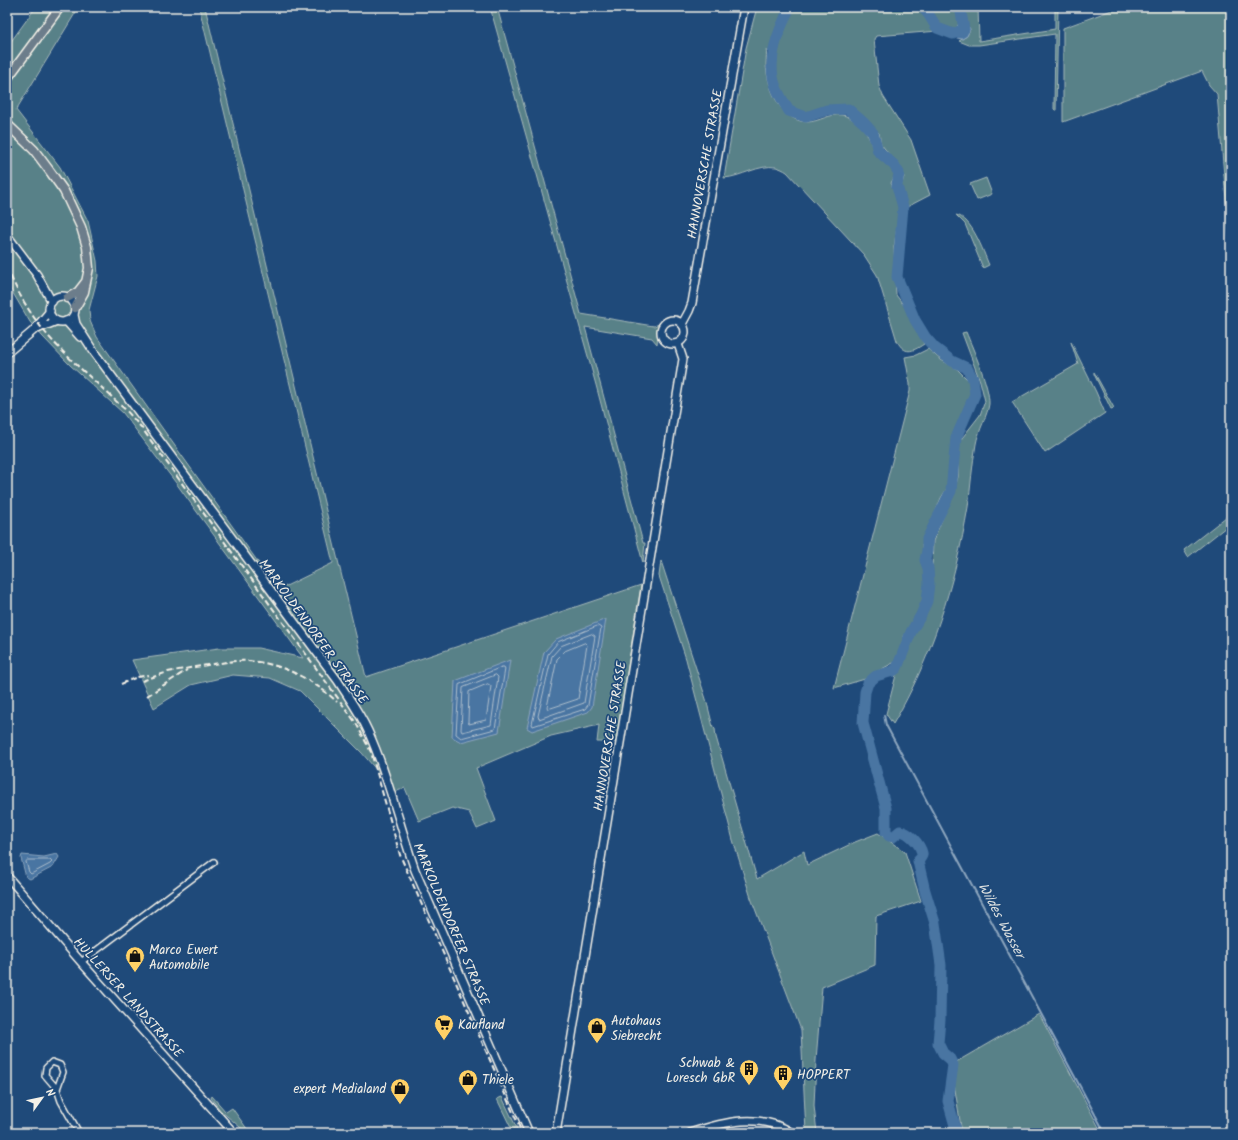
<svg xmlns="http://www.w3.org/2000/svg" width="1238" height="1140" font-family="Kalam,sans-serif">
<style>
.green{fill:#598188;stroke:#a6b9b8}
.water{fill:#4874a2;stroke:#8da6be}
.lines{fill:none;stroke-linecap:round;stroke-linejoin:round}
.shore{stroke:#afbfcc;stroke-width:1}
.stream{stroke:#8da6be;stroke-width:2}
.river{stroke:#4874a2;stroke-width:11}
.street-casing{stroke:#f4f1e8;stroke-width:8}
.secondary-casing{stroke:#f4f1e8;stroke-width:10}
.primary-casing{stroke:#f4f1e8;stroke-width:11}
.street{stroke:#1f4a7a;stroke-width:5}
.secondary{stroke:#1f4a7a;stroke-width:7}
.primary{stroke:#6c7d8b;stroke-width:8}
.rail{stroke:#f4f1e8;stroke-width:2;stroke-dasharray:6 3;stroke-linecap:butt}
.labels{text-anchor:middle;stroke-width:3.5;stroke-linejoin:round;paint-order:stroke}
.street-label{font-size:13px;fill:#f4f1e8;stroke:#1f4a7a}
.poi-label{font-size:13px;fill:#f4f1e8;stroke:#1f4a7a;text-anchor:start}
.water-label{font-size:14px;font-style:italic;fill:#dadede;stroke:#1f4a7a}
</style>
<rect width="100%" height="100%" fill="#1f4a7a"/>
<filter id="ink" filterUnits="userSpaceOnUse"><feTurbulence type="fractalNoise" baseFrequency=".025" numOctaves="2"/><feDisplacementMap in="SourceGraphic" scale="8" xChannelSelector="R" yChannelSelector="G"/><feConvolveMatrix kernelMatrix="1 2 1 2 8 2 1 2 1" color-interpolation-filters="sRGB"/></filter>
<g filter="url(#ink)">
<g class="green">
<polygon points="36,7 79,7 16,110 60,167 88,221 97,261 98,276 89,310 90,321 97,337 278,590 333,563 199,7 205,7 366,677 641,585 616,742 597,742 599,725 551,736 476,768 496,821 477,829 469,812 452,808 419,821 405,788 395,792 362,753 300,691 270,678 233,675 191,685 154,708 132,660 219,648 258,648 303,658 176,483 123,413 70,365 43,337 30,322 7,283 7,47"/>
<polygon points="490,7 497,7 581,314 647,325 654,326 659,324 657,344 652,338 585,327 643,543 645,543 643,563 596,385"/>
<path d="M757,7h200l2,16 -3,8 -5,-1 -75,6 -2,3 5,47 4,10 28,44 19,55 -23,12 -6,-20 3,-10 -4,-9 -19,-24 -2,-11 -24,-23 -7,-3h-21l-20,6 -15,-4c-10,-17 -18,-31 -18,-51l-8,-9c1,5 0,10 0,15 1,23 14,57 41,58 12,0 23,-9 35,-7 10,1 24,15 27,23 2,4 2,8 5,12 4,4 9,7 13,12 4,4 6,9 8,13l-4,8 9,24 -6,40 2,48 9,12 19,37c-12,8 -19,11 -27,-3l-20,-66 -13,-20 -77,-83c-3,-2 -7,-4 -11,-5 -17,-3 -35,10 -52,11l22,-130z"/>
<polygon points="963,7 978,7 979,41 1055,29 1055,7 1058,7 1056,111 1054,109 1055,34 979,45 969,45 959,41 967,36 970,29 965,22"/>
<polygon points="1120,7 1231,7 1231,257 1217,94 1209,85 1202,71 1063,122 1063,28"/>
<polygon points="986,178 992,194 977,200 970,184"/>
<path d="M956,215c16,3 27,36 33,50l-6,3 -18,-44z"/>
<path d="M966,332c7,17 24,55 23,72 -1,10 -11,28 -13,40 -4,21 -5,42 -8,63 -13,76 -36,151 -75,217l-7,-10 10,-39 2,-2 9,-26 19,-37 5,-14 2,-55 21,-49 4,-15 1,-35 21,-27 5,-14 -5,-20 -18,-48z"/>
<polygon points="1071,342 1096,392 1105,413 1045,453 1012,402 1078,364"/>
<polygon points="928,349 941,360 957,369 969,381 973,393 952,436 949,485 941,498 922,545 923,552 921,559 925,572 926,586 922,608 904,636 899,654 895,662 880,670 873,673 865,679 834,688 910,391 910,384 905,357 916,355"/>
<polygon points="1094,372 1114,408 1111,409 1094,374"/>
<polygon points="1231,513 1231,523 1188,557 1184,550"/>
<polygon points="661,561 706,699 713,727 715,729 716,737 757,879 804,851 807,865 855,842 878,833 905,852 921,901 876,916 875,965 822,987 816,1060 814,1106 817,1133 806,1133 801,1030 751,898 733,840 686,659 659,576"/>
<polygon points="1039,1014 1102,1133 962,1133 951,1065"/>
<polygon points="212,1096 226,1112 232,1108 250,1133 247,1133 221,1111 211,1098"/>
<polygon points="502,1097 519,1133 516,1128 512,1130 497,1099"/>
</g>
<g class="water">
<polygon points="959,17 964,17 965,22 970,29 967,36 962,39 957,38 951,30 956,30 959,23"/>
<polygon points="606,619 592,707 588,712 532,731 527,728 544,652 556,639"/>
<polygon points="510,660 499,732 461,742 452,737 455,681"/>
<polygon points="57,854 59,857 53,867 30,879 26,877 21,858 22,855 44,857"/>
</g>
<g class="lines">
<g class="shore">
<polygon points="598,626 601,628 588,705 585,709 533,726 532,724 548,654 558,642"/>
<polygon points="592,634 595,636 584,703 539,719 538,716 552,656 561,646"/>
<polygon points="585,643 587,645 578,699 548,709 547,707 557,659 565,651"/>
<polygon points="502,667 504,667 505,669 495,729 461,738 456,734 459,685"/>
<polygon points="496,675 498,677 491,725 462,732 461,730 463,688"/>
<polygon points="488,684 491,686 486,720 469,724 468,722 469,692"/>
<polygon points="28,860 50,860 52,862 50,864 31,874 29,872 26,862"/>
</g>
<polyline class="stream" points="884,715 886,725 1105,1133"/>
<g class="river">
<path d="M790,7c-11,23 -25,54 -14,80 3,8 8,16 13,24l17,6 21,-7 21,-1 16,14 9,10 5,18 16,14 5,8 -2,13 6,21 -6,70 18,43 11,18 8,9 18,14 15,7 6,11 2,15 -19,44 -5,53 -24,48v12l-2,9 3,8 1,15 -2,18 -6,14 -10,17 -14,36 -4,3 -17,5 -8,7 -3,9 -2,31 23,85v24l3,4 4,1 7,-6c9,1 20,13 22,22 1,3 -2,6 -4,8l7,30 10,32 6,42 -1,55 -2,23 5,10 7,6 3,6 -5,36 9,32"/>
<polyline points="922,7 929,15 937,28 953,34 964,29 960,7"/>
</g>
<defs>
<g id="street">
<polyline points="81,962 214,862"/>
<polyline points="57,1089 63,1072 60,1065 52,1062 46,1068 45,1075 57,1089 61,1101 79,1133"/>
</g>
<g id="secondary">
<polyline points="7,235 37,275 52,302"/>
<circle cx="62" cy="309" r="13"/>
<path d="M74,315l2,9 18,28 244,329c10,16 22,32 30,50 20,44 31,93 47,139l114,263"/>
<circle cx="673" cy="332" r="12"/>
<polyline points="66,321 80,337"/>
<polyline points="682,324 689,311 692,303 744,7"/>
<polyline points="37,329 57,321"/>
<polyline points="7,353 33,331 50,311"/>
<polyline points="7,876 81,962 234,1133"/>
<polyline points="556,1133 683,359 678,344"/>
<path d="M690,1133c33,-11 71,-21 102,0"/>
</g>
<g id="primary">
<polyline points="7,79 60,7"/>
<polyline points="7,124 34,150 49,170 64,191 81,227 87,247 89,268 84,292 75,308"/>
<polyline points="67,298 78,292 85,283"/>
</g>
</defs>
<use href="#street" class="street-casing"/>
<use href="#secondary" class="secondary-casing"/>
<use href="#primary" class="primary-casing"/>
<use href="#street" class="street"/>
<use href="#secondary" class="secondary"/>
<use href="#primary" class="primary"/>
<g class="rail">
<path d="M7,268c9,22 22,44 37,63 22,27 51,49 76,74 8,6 14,15 21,22l215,296 15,29 29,103 122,278"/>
<path d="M142,681c8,-3 17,-6 26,-9 9,-2 18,-3 27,-5 14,-2 28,-5 42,-6 36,-2 74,16 100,41"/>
<polyline points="121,684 137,677 149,675"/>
<polyline points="147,696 187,670"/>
</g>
</g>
</g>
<defs>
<symbol id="shop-pin" viewBox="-11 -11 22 30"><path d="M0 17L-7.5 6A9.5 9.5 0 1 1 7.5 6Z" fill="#ffd166" stroke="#1f4a7a"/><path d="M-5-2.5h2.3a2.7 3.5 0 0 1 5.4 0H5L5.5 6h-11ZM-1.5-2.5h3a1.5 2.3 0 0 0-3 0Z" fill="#111"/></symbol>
<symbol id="supermarket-pin" viewBox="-11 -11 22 30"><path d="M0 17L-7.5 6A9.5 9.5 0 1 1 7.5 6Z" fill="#ffd166" stroke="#1f4a7a"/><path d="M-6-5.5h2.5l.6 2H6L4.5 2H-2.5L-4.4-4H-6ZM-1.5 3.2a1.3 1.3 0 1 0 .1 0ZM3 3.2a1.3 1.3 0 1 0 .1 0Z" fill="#111"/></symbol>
<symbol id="building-pin" viewBox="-11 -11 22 30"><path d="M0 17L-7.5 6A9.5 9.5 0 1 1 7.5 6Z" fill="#ffd166" stroke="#1f4a7a"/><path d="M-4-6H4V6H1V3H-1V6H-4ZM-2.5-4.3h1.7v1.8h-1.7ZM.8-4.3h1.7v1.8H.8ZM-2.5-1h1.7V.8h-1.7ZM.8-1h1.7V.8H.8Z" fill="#111"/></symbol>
</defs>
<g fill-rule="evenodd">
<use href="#shop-pin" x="124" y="945" width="22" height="30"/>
<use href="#supermarket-pin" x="433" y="1013" width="22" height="30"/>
<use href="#shop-pin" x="586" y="1016" width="22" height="30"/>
<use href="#building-pin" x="738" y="1058" width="22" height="30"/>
<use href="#building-pin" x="772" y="1063" width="22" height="30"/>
<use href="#shop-pin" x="457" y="1068" width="22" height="30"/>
<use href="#shop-pin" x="389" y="1077" width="22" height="30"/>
</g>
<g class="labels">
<g class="street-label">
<text transform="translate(704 164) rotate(-80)" y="5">HANNOVERSCHE STRASSE</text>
<text transform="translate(314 631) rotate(54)" y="5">MARKOLDENDORFER STRASSE</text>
<text transform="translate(609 736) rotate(-81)" y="5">HANNOVERSCHE STRASSE</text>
<text transform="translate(452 924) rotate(67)" y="5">MARKOLDENDORFER STRASSE</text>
<text transform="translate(129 997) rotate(48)" y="5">HULLERSER LANDSTRASSE</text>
</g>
<g class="poi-label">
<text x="149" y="954">Marco Ewert<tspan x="149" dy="15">Automobile</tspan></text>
<text x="611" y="1025">Autohaus<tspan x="611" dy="15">Siebrecht</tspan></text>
<text x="458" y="1029">Kaufland</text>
<text x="735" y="1067" text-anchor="end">Schwab &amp;<tspan x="735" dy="15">Loresch GbR</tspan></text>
<text x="797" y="1079">HOPPERT</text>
<text x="482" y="1084">Thiele</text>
<text x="386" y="1093" text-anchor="end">expert Medialand</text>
</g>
<g class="water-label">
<text transform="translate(1002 920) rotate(62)" y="5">Wildes Wasser</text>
</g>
</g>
<rect width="1238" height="1140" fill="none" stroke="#1f4a7a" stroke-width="24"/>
<rect x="12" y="12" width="1214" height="1116" fill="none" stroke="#f4f1e8" stroke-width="1.5" filter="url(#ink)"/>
<g transform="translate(42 1098) rotate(57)" stroke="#1f4a7a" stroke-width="3" paint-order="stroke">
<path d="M0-3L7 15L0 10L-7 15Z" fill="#f4f1e8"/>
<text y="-6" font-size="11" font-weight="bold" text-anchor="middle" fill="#f4f1e8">N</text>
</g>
</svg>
